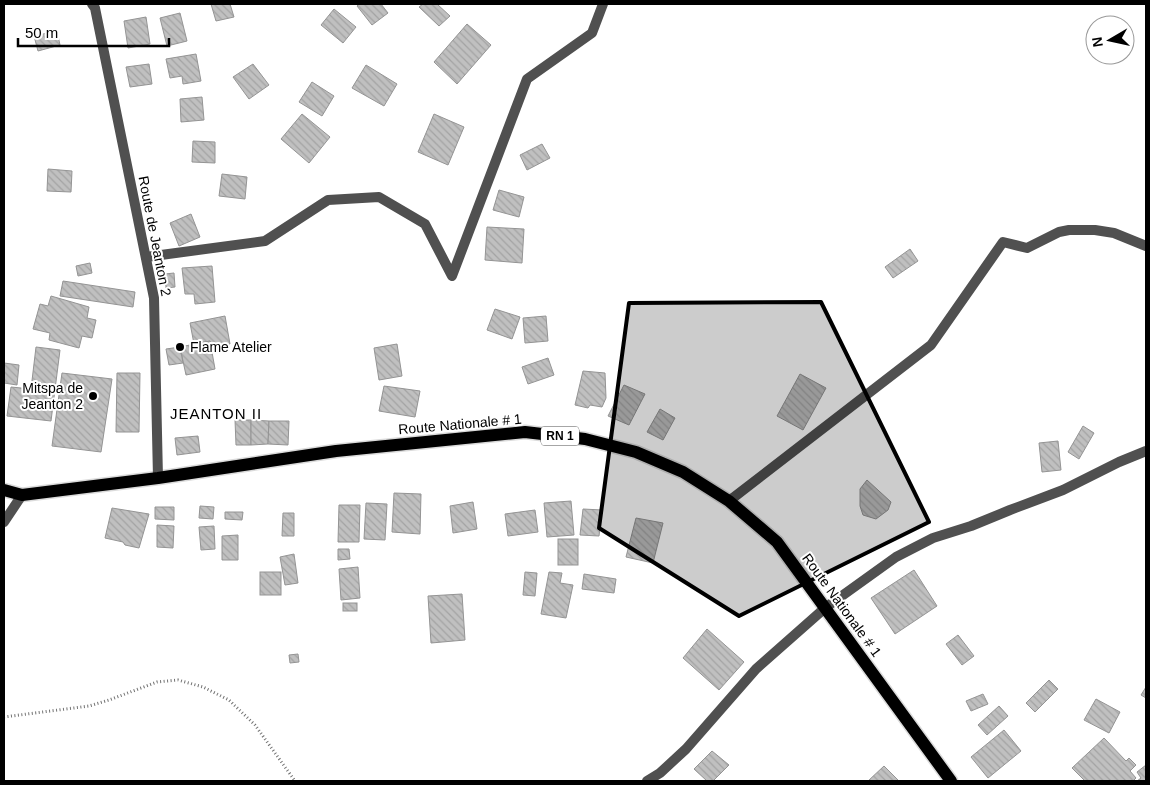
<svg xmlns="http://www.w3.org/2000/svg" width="1150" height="785" font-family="Helvetica,sans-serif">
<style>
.building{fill:url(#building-back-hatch);stroke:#949494}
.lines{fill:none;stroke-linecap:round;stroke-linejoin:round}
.primary-casing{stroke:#dbdbdb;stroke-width:15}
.path{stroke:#727272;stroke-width:3;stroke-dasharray:1 2.5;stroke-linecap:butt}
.service{stroke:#505050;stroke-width:10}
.minor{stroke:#505050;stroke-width:10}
.primary{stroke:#000;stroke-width:12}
.marked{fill:#000;fill-opacity:0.2;stroke:#000;stroke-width:4;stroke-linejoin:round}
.poi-dot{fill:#000;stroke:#fff;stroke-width:2}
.labels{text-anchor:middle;stroke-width:4;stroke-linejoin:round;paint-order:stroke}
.shield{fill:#fff;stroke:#4c4c4c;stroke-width:1}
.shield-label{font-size:12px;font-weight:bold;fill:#000}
.street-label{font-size:14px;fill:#000;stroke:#fff}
.poi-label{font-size:14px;fill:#000;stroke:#fff;text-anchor:start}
.neighbourhood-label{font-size:15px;letter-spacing:1px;fill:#000;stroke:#fff}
</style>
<defs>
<pattern id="building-back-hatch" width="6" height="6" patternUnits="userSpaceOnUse" patternTransform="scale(1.25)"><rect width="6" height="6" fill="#c0c0c0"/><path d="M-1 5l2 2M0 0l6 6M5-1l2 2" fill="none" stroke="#a3a3a3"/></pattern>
</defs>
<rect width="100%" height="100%" fill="#fff"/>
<g class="building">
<polygon points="211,4 230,4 234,17 216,21"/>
<polygon points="359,4 381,4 388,13 372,25 357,6"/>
<polygon points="423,4 437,4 450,16 439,26 419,7"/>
<polygon points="334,9 356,27 343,43 321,25"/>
<polygon points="180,13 187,41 167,46 160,18"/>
<polygon points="146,17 150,44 128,48 124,21"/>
<polygon points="467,24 491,45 457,84 434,62"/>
<polygon points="57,31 60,45 38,51 34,36"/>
<polygon points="196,54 201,81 183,84 182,76 170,78 166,59"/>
<polygon points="149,64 152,84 130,87 126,67"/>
<polygon points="253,64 269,85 249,99 233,77"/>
<polygon points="366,65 397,84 384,106 352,88"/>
<polygon points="312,82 334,96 322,116 299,102"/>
<polygon points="202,97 204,120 181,122 180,99"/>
<polygon points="302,114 330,137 309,163 281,139"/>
<polygon points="434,114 464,127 448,165 418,152"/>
<polygon points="193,141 215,142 215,163 192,162"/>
<polygon points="542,144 550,158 527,170 520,155"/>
<polygon points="48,169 72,171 71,192 47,191"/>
<polygon points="222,174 247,177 245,199 219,196"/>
<polygon points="499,190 524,197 519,217 493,210"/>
<polygon points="191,214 200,237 179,246 170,223"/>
<polygon points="487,227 524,229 522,263 485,260"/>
<polygon points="910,249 918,261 893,278 885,267"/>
<polygon points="90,263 92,273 78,276 76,266"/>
<polygon points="212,266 215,302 195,304 194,294 185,294 182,268"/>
<polygon points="174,273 175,287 166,288 165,274"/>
<polygon points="63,281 135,292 133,307 60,296"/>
<polygon points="51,296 89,307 87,318 96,320 92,338 82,336 79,348 49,340 50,333 33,329 40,304 48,306"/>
<polygon points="495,309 520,317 512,339 487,330"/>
<polygon points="225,316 230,344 211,348 210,341 194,344 190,323"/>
<polygon points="546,316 548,341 525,343 523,318"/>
<polygon points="210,341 215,369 186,375 180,347"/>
<polygon points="397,344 402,376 379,380 374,348"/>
<polygon points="36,347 60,350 51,421 7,416 11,387 31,389"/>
<polygon points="180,347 183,363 169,365 166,349"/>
<polygon points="548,358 554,375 528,384 522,367"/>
<polygon points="4,363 19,365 17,385 4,383"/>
<polygon points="583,371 605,373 606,398 602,407 590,405 588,408 575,405"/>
<polygon points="62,373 112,379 101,452 52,446"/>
<polygon points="117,373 140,373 139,432 116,432"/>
<polygon points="800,374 826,388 803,430 777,416"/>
<polygon points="624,385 645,394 629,425 608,416"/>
<polygon points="384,386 420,391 415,417 379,411"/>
<polygon points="660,409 675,418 663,440 647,432"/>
<polygon points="235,420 251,420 251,445 236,445"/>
<polygon points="251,420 269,421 268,444 251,445"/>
<polygon points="269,421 289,421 288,445 268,444"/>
<polygon points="1083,426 1094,433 1079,459 1068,452"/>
<polygon points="198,436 200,452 177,455 175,438"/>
<polygon points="1058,441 1061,470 1042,472 1039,443"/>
<polygon points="867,480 891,502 888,510 876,519 863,515 860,506 860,489"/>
<polygon points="394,493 421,494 420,534 392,532"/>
<polygon points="571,501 574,535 547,537 544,503"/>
<polygon points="473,502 477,529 453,533 450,506"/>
<polygon points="366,503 387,504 385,540 364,539"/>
<polygon points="339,505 360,505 359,542 338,542"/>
<polygon points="200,506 214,507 213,519 199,518"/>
<polygon points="155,507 174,507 174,520 155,519"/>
<polygon points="112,508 149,514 139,548 125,545 123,542 105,538"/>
<polygon points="583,509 602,510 599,536 580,535"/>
<polygon points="535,510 538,532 508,536 505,514"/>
<polygon points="225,512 243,512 242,520 225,519"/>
<polygon points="283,513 294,513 294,536 282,536"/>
<polygon points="636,518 663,523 653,563 626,557"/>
<polygon points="157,525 174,526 173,548 157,547"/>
<polygon points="214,526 215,549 201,550 199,527"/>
<polygon points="238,535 238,560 222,560 222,536"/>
<rect x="558" y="539" width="20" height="26"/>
<polygon points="338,549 349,549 350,559 338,560"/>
<polygon points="294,554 298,583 285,585 280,557"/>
<polygon points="358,567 360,598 341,600 339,569"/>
<polygon points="914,570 937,606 895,634 871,598"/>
<rect x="260" y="572" width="21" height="23"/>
<polygon points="525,572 537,573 535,596 523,595"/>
<polygon points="549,572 562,573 560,583 573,585 566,618 541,614"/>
<polygon points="584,574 616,579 614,593 582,589"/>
<polygon points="462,594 465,640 431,643 428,596"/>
<rect x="343" y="603" width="14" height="8"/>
<polygon points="707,629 744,662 719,690 683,658"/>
<polygon points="958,635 974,656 962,665 946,644"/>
<polygon points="298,654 299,662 290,663 289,655"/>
<polygon points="1049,680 1058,689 1035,712 1026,703"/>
<polygon points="1146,687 1146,698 1141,695"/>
<polygon points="983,694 988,704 971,711 966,701"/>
<polygon points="1096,699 1120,712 1109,733 1084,720"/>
<polygon points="999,706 1008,716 987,735 978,725"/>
<polygon points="1004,730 1021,751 988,778 971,757"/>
<polygon points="1104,738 1126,761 1129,758 1136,765 1130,771 1136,778 1133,781 1085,781 1072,768"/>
<polygon points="712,751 729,765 713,781 707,781 694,769"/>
<polygon points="1146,765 1146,781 1137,781 1141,778 1137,772"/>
<polygon points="884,766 899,781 868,781"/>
</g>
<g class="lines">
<defs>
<polyline id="primary" points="4,490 22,495 158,478 336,451 525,432 585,439 636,452 683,472 729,501 777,542 951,781"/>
</defs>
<use href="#primary" class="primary-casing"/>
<polyline class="path" points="4,717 89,706 109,700 157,682 178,680 203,687 229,700 255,725 295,781"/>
<g class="service">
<polyline points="729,501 931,345 1003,242 1027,248 1059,232 1069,230 1095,230 1114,233 1146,246"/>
<polyline points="825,608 896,557 933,538 971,526 1010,510 1063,490 1119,462 1146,451"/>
</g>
<g class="minor">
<polyline points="92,4 95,8 154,298 158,478"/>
<polyline points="146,257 265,241 328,200 379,197 425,224 452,276 527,79 592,33 603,4"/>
<polyline points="4,522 22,495"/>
<polyline points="647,781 660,773 686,749 756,669 825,608"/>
</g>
<use href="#primary" class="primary"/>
</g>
<path class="marked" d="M821,302l108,220 -190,94 -140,-88 30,-225z"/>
<g class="poi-dot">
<circle cx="180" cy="347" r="5"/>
<circle cx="93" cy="396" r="5"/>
</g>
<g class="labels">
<rect class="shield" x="541" y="426.5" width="38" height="19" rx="4"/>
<g class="shield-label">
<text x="560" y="440">RN 1</text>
</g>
<g class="street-label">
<text transform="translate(155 236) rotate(79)" y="5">Route de Jeanton 2</text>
<text transform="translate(460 424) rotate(-5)" y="5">Route Nationale # 1</text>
<text transform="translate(842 605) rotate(54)" y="5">Route Nationale # 1</text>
</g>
<g class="poi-label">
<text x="190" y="352">Flame Atelier</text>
<text x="83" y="393" text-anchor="end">Mitspa de<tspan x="83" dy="16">Jeanton 2</tspan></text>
</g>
<g class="neighbourhood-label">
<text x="216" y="419">JEANTON II</text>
</g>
</g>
<rect width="1150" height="785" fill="none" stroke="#000000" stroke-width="10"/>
<g transform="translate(1110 40) rotate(261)"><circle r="24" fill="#ffffff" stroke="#999999"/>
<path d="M0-4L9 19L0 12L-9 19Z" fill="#000000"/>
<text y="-8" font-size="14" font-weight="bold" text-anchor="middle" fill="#000000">N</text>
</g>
<path d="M18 38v8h151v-8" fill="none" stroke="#000000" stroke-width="2.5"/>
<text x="25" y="38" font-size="15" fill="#000000" stroke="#ffffff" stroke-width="4" paint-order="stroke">50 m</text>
</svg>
